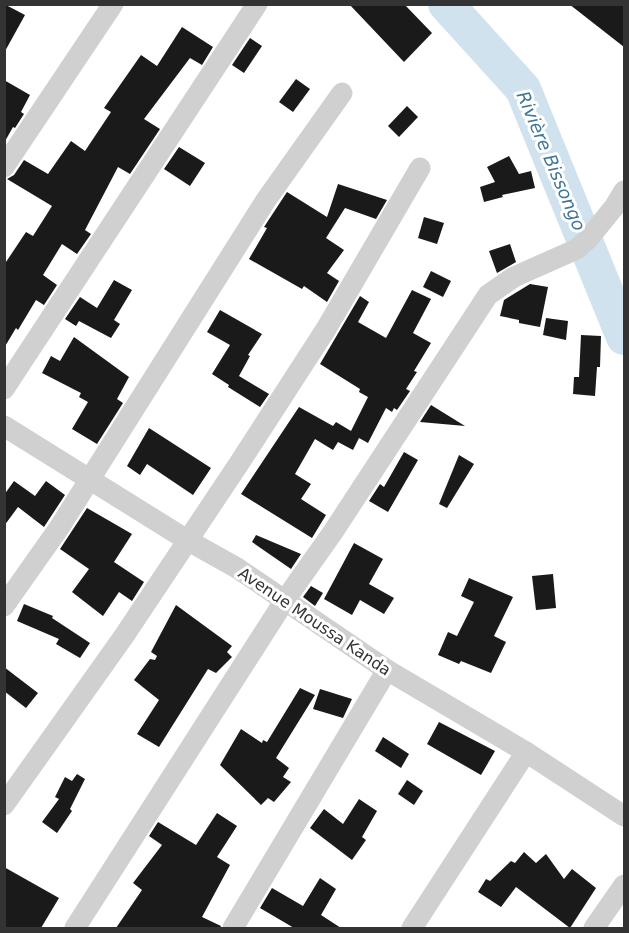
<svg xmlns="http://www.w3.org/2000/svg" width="629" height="933" font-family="'DejaVu Sans',sans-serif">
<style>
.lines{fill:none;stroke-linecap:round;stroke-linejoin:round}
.river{stroke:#cfe2ee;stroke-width:36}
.building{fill:#1a1a1a}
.street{stroke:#d0d0d0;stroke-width:21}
.labels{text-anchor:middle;stroke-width:6;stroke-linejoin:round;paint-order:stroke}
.street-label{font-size:16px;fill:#333;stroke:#fff}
.water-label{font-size:18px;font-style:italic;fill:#3f7597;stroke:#fff}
</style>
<rect width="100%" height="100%" fill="#fff"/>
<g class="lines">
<polyline class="river" points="446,4 523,89 624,337"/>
</g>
<g class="building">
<polygon points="4,4 25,15 4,53"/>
<polygon points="349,4 404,4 432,33 404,62"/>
<polygon points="569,4 624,4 624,47"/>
<polygon points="182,27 213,47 202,65 190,58 144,119 160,129 130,174 118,167 85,230 91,234 77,254 62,244 43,275 57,285 44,305 36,300 18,330 16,328 4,348 4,265 26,232 33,236 52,206 7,179 14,175 24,160 48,174 71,141 85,151 111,112 104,108 141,55 157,66"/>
<polygon points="250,38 262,46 244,73 232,65"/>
<polygon points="296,79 310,89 293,112 279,102"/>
<polygon points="4,80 30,95 21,112 24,114 15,128 13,127 4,143"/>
<polygon points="407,106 418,117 399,137 388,126"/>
<polygon points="179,147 205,163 190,186 164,169"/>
<polygon points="509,156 519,174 531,171 535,188 502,195 503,197 484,202 480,187 495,182 487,167"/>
<polygon points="338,184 387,200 376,219 345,208 326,238 344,250 327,273 339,281 327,302 304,286 302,289 249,259 267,228 264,227 287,192 327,217"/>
<polygon points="424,217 444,223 437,244 418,238"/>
<polygon points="510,244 516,262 497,273 489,251"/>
<polygon points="431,271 451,281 443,297 423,287"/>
<polygon points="114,280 132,290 114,320 120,324 111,338 79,321 76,326 65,319 80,297 97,308"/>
<polygon points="530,284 548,287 540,327 519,323 519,320 500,316 504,300"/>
<polygon points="412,290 431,299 413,333 431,343 414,371 417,372 406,389 410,391 397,410 394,408 392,412 386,408 368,443 359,438 353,450 338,442 333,450 315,439 295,474 311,484 301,499 326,515 312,538 241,494 299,407 333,426 336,422 351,431 368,397 359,392 360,389 320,364 360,296 369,302 358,322 386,338"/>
<polygon points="220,310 262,334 248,355 250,356 239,376 269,394 260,407 228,387 229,385 212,374 230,345 207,332"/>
<polygon points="546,318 568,321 566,340 543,335"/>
<polygon points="581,335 601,336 600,367 597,367 595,396 573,394 574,377 579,377"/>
<polygon points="74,337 129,377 117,399 123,403 97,444 72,429 88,402 79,397 81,393 42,373 51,356 60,361"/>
<polygon points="431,405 465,426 420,422"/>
<polygon points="149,428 211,468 193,495 147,464 140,475 127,466"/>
<polygon points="404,452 418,460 388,512 369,501 380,484 384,487"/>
<polygon points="459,455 474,464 447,508 439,504"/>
<polygon points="14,481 35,496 46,481 65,495 44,527 18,507 4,526 4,495"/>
<polygon points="87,508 132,534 114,562 144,582 132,601 119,592 103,616 72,592 89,569 60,549"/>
<polygon points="256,535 301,554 291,569 252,542"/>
<polygon points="354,543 383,559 369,584 394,598 384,614 360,600 352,615 324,599"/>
<polygon points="553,574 556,608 536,610 532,576"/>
<polygon points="469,578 513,597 494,636 506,642 491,673 461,661 459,664 438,655 448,632 457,636 474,602 461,596"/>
<polygon points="311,586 323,593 315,606 303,597"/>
<polygon points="24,604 53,616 52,618 90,643 80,658 56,644 59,639 17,621"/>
<polygon points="176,605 232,646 227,652 232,657 216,673 208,669 159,747 137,734 159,700 134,680 150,659 155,660 157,656 151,652"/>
<polygon points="4,667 38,693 26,708 4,691"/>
<polygon points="300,688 315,695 276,758 289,768 283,777 291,782 274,802 268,798 261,805 220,765 241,729 262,743 263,740 267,742"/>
<polygon points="320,689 352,699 343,718 313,709"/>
<polygon points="439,722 495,751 481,775 427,744"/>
<polygon points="383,737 409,754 401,768 375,751"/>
<polygon points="77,774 85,779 70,809 72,811 57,833 42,822 59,799 55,797 65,777 72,781"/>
<polygon points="407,780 423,791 414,805 398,794"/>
<polygon points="359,799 377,811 362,837 366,840 352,860 310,828 324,809 343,824"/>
<polygon points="217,813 237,826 217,857 230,865 202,917 221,926 220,928 116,928 142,890 133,883 162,845 149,836 158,822 196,845"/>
<polygon points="524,852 536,863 546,854 564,879 572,869 596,888 570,928 516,887 501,907 478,892 486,879 490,881 511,861 515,863"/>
<polygon points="4,867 59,898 41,928 4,928"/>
<polygon points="320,878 336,889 321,915 341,928 294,928 260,908 272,888 303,906"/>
</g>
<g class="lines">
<g class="street">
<polyline points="4,167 113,4"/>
<polyline points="4,389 257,4"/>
<polyline points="4,426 187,540 237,568 387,670 526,752 624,816"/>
<polyline points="4,606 59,528 266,200 342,93"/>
<polyline points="4,805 124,636 240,462 326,329 420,168"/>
<polyline points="75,928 285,600 333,532 488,295 514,277 577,249 589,238 615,206 624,191"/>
<polyline points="233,928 387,670"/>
<polyline points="412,928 526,752"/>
<polyline points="594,928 624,885"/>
</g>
</g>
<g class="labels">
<g class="street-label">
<text transform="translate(315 621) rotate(34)" y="6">Avenue Moussa Kanda</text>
</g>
<g class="water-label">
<text transform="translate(551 161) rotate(67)" y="6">Rivière Bissongo</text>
</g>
</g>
<rect width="629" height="933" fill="none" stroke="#333333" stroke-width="12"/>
</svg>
